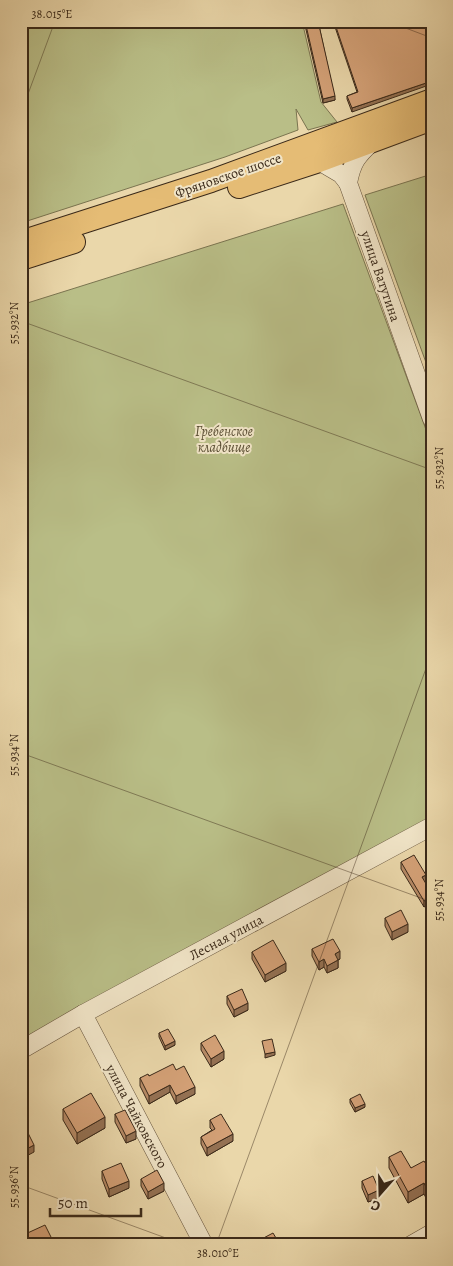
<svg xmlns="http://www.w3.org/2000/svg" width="453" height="1266" font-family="Alegreya,serif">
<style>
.green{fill:#b9be87;stroke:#7a7450}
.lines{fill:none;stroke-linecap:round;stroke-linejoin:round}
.minor-casing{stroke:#66543d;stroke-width:19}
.major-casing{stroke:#3a2919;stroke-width:24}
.minor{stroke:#f1e5c8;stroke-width:18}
.major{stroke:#e5bc75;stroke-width:22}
.wall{fill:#b68a66;stroke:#3a2919}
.shaded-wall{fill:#947153;stroke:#3a2919}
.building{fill:#d4a177;stroke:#3a2919}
.ticks{fill:none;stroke:#3a2919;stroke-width:1;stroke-opacity:0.45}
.labels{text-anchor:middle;stroke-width:4;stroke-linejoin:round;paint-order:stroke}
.street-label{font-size:14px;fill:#3a2919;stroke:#f1e5c8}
.park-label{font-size:14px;font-style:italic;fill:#5a4e34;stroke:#f1e5c8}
.neatline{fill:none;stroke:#3a2919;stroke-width:2}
.ticks-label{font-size:12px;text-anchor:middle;fill:#3a2919}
</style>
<rect width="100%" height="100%" fill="#ead7aa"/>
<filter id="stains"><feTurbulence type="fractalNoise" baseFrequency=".004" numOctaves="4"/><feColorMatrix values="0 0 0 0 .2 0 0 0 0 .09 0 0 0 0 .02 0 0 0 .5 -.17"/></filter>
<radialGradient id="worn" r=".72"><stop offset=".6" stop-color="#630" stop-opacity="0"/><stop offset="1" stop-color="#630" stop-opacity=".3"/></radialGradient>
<g class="green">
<polygon points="21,21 302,21 321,102 337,122 308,130 296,109 298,130 225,157 21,223"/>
<polygon points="432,174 432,379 365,195"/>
<polygon points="343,204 432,446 432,821 21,1041 21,305"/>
</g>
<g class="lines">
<defs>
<g id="minor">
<path d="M372,142c-15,14 -20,20 -24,41l84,236"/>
<polyline points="319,161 341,174 348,183"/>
<polyline points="83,1014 204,1245"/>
<polyline points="21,1050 83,1014 432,826"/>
<polyline points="411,1245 432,1233"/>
</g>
<g id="major">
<polyline points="239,187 319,161 432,119"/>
<polyline points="21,242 211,181 432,100"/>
<polyline points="21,259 74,242"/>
</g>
</defs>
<use href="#minor" class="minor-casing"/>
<use href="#major" class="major-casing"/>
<use href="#minor" class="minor"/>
<use href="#major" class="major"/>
</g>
<g class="wall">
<polygon points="304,21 318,21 335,100 323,103"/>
<polygon points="333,21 432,21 352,112 347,99 347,96 357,92"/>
<polygon points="401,862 426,882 425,882 424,907 401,869"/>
<polygon points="385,918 408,932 392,940 385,926"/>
<polygon points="312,949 340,959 338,960 338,968 327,973 324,967 319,970 312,956"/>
<polygon points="252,952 286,971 265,982 252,959"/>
<polygon points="227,996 248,1010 234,1017 227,1004"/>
<polygon points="159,1033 175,1045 165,1050 159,1037"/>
<polygon points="201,1043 224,1059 211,1067 201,1050"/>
<polygon points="176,1070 195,1094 176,1104 170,1092 149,1104 140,1086 140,1078"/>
<polygon points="350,1099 365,1107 355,1112 350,1103"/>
<polygon points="63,1109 105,1128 77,1144 63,1120"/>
<polygon points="115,1114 136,1139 126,1143 115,1122"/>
<polygon points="210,1120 233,1141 207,1156 201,1144 201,1137 212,1130 210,1128"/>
<polygon points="389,1157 411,1168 432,1174 427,1200 424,1194 408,1203 389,1168"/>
<polygon points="102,1171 129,1188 109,1197 102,1179"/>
<polygon points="141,1179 164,1191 148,1199 141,1186"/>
<polygon points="362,1181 379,1198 368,1202 362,1188"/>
</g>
<g class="shaded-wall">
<polygon points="432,81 432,84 352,112 352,108"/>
<polygon points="335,96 335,100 323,103 323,99"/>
<polygon points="426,875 426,882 422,884 422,877"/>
<polygon points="432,896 432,903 424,907 424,901"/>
<polygon points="408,924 408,932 392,940 392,932"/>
<polygon points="340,951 340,959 335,961 335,954"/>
<polygon points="324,959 324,967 319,970 319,962"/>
<polygon points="338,960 338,968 327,973 327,966"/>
<polygon points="286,963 286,971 265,982 265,975"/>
<polygon points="248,1003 248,1010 234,1017 234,1010"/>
<polygon points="175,1041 175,1045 165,1050 165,1046"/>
<polygon points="224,1051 224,1059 211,1067 211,1059"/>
<polygon points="275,1052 275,1055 265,1058 265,1054"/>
<polygon points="170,1085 170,1092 149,1104 149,1096"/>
<polygon points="195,1087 195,1094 176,1104 176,1096"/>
<polygon points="365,1104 365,1107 355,1112 355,1108"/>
<polygon points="105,1117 105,1128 77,1144 77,1133"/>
<polygon points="136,1131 136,1139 126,1143 126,1136"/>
<polygon points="233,1134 233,1141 207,1156 207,1148"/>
<polygon points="34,1145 34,1152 21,1159 21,1152"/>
<polygon points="129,1181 129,1188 109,1197 109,1189"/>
<polygon points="164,1183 164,1191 148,1199 148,1192"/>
<polygon points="424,1183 424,1194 408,1203 408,1192"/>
<polygon points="432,1186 432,1197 427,1200 427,1189"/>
<polygon points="379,1190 379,1198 368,1202 368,1195"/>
<polygon points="52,1239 52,1245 41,1245"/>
</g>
<g class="building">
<polygon points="305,21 318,21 335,96 323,99"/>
<polygon points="334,21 432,21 432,81 352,108 347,96 358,92"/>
<polygon points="414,855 426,875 422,877 432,894 432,896 424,901 401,862"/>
<polygon points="401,910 408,924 392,932 385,918"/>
<polygon points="333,939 340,951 335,954 338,960 327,966 324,959 319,962 312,949"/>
<polygon points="273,940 286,963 265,975 252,952"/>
<polygon points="242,989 248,1003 234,1010 227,996"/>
<polygon points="168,1029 175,1041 165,1046 159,1033"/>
<polygon points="215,1035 224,1051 211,1059 201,1043"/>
<polygon points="272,1039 275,1052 265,1054 262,1041"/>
<polygon points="173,1064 176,1070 184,1066 195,1087 176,1096 170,1085 149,1096 140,1078 148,1074 149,1076"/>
<polygon points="91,1093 105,1117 77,1133 63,1109"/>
<polygon points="360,1094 365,1104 355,1108 350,1099"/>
<polygon points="125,1110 136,1131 126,1136 115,1114"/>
<polygon points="221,1114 233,1134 207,1148 201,1137 215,1129 210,1120"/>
<polygon points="27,1131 34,1145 21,1152 21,1135"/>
<polygon points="401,1151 411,1168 424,1161 432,1174 432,1186 427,1189 424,1183 408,1192 389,1157"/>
<polygon points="121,1163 129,1181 109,1189 102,1171"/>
<polygon points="157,1170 164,1183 148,1192 141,1179"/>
<polygon points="373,1176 379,1190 368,1195 362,1181"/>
<polygon points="45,1225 52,1239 41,1245 21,1245 21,1236"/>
<polygon points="273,1233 279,1243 276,1245 258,1245 256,1242"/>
</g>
<path class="ticks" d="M387,21l45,17M21,113l34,-92M21,321l411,149M21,753l411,149M21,1185l164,60M216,1245l216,-593"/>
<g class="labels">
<g class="street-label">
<text transform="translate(228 175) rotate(-19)" y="5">Фряновское шоссе</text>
<text transform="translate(381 276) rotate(71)" y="5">улица Ватутина</text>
<text transform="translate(226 937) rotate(-28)" y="5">Лесная улица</text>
<text transform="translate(137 1116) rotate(62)" y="5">улица Чайковского</text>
</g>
<g class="park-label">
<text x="224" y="436">Гребенское<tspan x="224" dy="16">кладбище</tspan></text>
</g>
</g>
<rect width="453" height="1266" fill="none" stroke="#ead7aa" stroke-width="55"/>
<g transform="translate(380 1194) rotate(200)" stroke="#f1e5c8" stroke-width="4" paint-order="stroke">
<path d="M0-4L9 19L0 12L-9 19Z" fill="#3a2919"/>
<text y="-8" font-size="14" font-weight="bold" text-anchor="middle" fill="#3a2919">С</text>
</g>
<path d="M50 1208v8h91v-8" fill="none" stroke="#3a2919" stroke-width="2.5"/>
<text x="58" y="1208" font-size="15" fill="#3a2919" stroke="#f1e5c8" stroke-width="4" paint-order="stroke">50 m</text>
<rect x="28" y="28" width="398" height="1210" class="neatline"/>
<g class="ticks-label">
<text x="52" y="18">38.015°E</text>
<text transform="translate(14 323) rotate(-90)" y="4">55.932°N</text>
<text transform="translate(439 468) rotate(-90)" y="4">55.932°N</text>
<text transform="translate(14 755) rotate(-90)" y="4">55.934°N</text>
<text transform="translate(439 900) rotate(-90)" y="4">55.934°N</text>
<text transform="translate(14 1187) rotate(-90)" y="4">55.936°N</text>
<text x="218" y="1257">38.010°E</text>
</g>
<rect width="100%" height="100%" filter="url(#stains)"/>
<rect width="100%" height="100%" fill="url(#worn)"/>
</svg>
